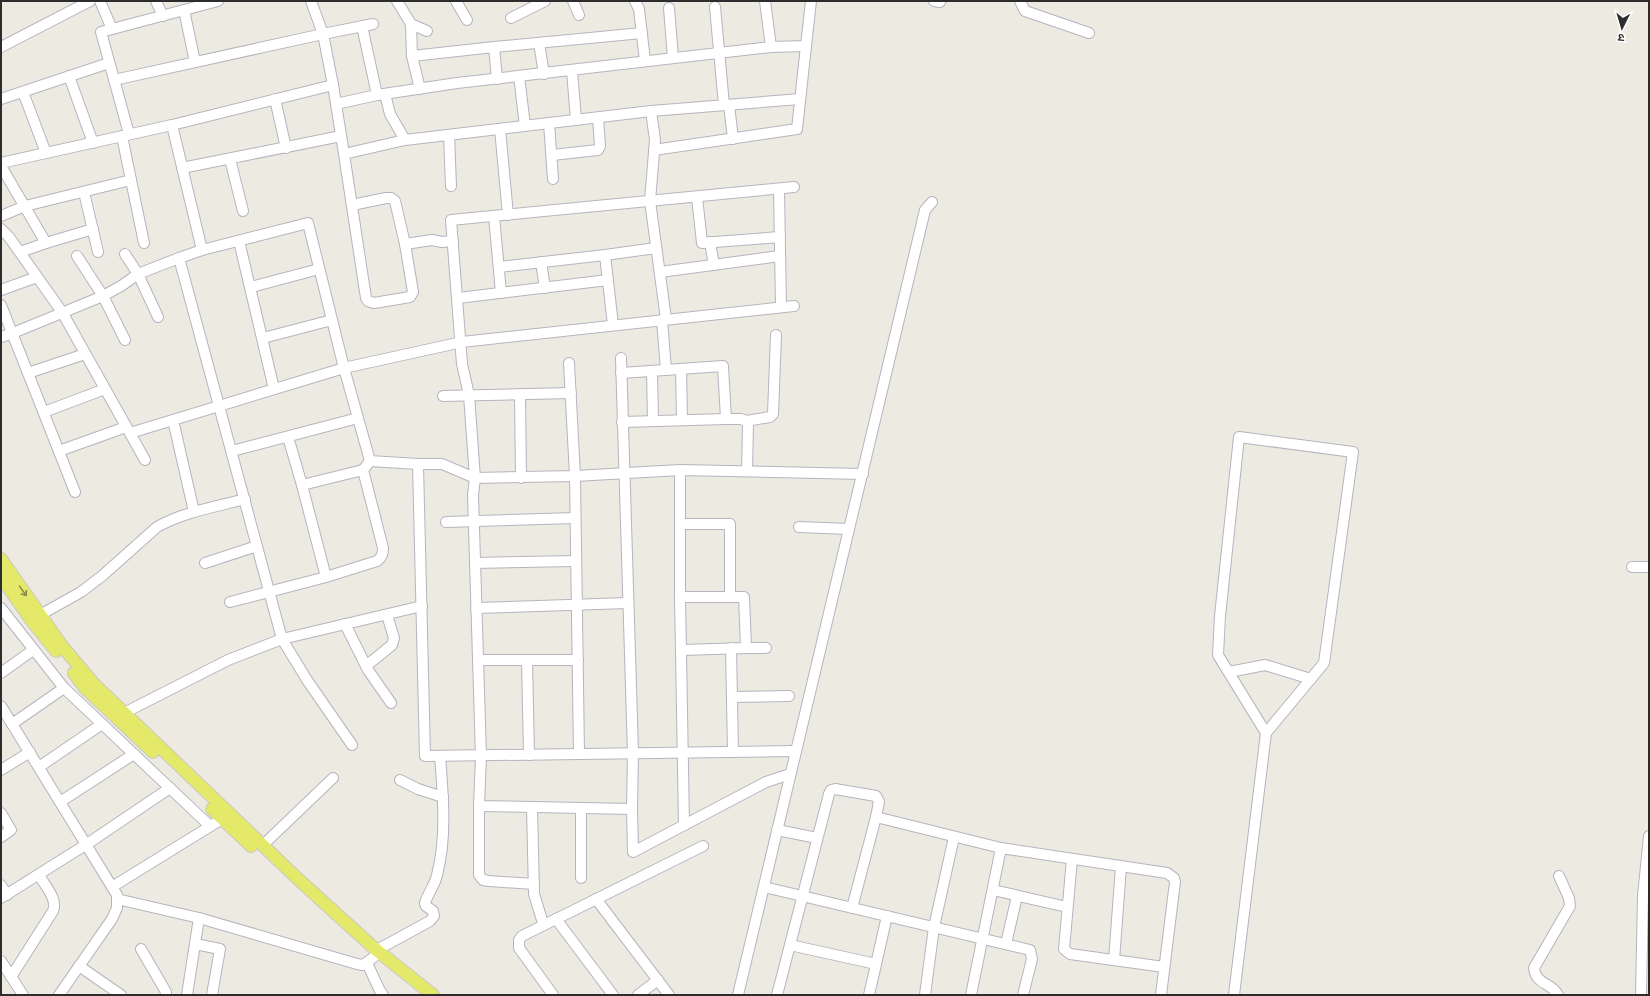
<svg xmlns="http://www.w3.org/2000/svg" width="1650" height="996" font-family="Lato,'Noto Sans Devanagari',sans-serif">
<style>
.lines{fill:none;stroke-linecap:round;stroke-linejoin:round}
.minor-casing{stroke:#b5b4bf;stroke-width:12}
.major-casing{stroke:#c8c8c8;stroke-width:14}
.minor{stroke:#fff;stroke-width:10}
.major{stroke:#e5e96a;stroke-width:12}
.oneway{stroke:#898b4c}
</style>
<rect width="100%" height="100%" fill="#edebe1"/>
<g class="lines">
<defs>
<g id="minor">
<polyline points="100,1 112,29"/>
<polyline points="156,1 163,16"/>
<polyline points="311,1 323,34 333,85"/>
<polyline points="397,1 411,24"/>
<polyline points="456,1 467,20"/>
<polyline points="573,1 579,15"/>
<polyline points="635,1 639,9 645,61"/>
<polyline points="765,1 771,47"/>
<polyline points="934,1 940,2"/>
<polyline points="1020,1 1025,11 1089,33"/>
<polyline points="715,7 724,105"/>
<polyline points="669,8 673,58"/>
<polyline points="184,10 195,62"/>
<polyline points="511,18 545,1"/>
<polyline points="362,26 377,95"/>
<polyline points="539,43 544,74"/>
<polyline points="1,47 90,1"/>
<polyline points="494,47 497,79"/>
<polyline points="412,56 494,47 642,33"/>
<polyline points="572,71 576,120"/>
<polyline points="69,76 93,143"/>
<polyline points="519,76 525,126"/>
<polyline points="114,80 323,34 373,24"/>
<polyline points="420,89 412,56 411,24 427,31"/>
<polyline points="23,92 46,153"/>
<polyline points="385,94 390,114 405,140"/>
<polyline points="1,99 109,63"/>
<polyline points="275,99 286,148"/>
<polyline points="336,104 377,95 457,83 771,47 806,46 811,1"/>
<polyline points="729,105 733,139"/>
<polyline points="549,123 553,179"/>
<polyline points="500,129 508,215"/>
<polyline points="129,134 101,32 218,1"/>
<polyline points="449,135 451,186"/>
<polyline points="654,150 797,129 806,46"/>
<polyline points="552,155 598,150 600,146 598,118"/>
<polyline points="230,159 243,211"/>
<polyline points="1,163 172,125"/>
<polyline points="1,166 46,243 20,252"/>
<polyline points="182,168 341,136"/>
<polyline points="131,180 144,243"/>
<polyline points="779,189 781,307"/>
<polyline points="84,192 98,252"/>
<polyline points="697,197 702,243 780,237"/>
<polyline points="352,205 386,198 391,198 395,201 405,244 413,292 410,297 374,303 368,301 366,298 344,154 405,140 651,111"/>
<polyline points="1,216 25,206 131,180 122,136"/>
<polyline points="494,216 501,293"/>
<polyline points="1,229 9,237 62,312 145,460"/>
<polyline points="239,241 274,389"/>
<polyline points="710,242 714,265"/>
<polyline points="46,243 93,229"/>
<polyline points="405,244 432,240 442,242 453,241"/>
<polyline points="202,250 172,125 333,85 344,154"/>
<polyline points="125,254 138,274 158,317"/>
<polyline points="77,256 103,296 125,340"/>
<polyline points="541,262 545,288"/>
<polyline points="499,267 605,255"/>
<polyline points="660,272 780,256"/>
<polyline points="251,287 319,269"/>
<polyline points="1,290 37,277"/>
<polyline points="458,298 608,280"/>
<polyline points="1,305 75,492"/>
<polyline points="666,319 650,201 655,140 651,111 800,99"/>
<polyline points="662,320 666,370"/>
<polyline points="613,325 605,255 656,248"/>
<polyline points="1,337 13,333 103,296 121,286 138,274 179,258 202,250 308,223 344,368 370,461 418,464"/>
<polyline points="263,338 332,320"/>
<polyline points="621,358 633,753 632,809 479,806 481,756 473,495 475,478 469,395 462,364 451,220 794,187"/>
<polyline points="569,363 575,476 579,754"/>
<polyline points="681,369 682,420"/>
<polyline points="652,371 653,421"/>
<polyline points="28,373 85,354"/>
<polyline points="621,373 723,366 726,419 622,422"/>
<polyline points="520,394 521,478"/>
<polyline points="443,396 571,393"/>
<polyline points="44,412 105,389"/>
<polyline points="726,419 741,419 746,421 748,425 747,471"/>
<polyline points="173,420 194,512"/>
<polyline points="746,421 770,417 773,414 776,335"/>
<polyline points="130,433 344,368 462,342 794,306"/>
<polyline points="288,437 302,485"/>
<polygon points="1239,437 1353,452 1324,663 1266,733 1218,655 1220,616"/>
<polyline points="59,451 126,427"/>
<polyline points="232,451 358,418"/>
<polyline points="680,470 680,597 684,825"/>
<polyline points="446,522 575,518"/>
<polyline points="680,524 730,524 730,597 680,597"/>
<polyline points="799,527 849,529"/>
<polyline points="205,563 257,546"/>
<polyline points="475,563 576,561"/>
<polyline points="1632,567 1649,567"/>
<polyline points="326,577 302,485 363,470"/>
<path d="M230,602l96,-25 51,-16c5,-4 6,-7 6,-13l-20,-78 7,-9"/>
<polyline points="1,608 64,688 210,826"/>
<polyline points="476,608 628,603"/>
<path d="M40,615l41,-23 21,-16 55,-49c26,-15 58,-20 88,-28"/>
<polyline points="345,624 368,670 391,703"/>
<polyline points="731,648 733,752"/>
<polyline points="746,648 766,648"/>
<polyline points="682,650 746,648 744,597 730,597"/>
<polyline points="478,660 578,660"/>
<polyline points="527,660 529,755"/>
<polyline points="366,666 392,645 394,638 387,615"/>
<polyline points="1229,672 1265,665 1311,679"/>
<polyline points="1,673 33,650"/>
<polyline points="732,697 789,696"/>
<polyline points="1,706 117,895 117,908 112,919 59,995"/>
<polyline points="119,717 124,713 228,660 282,639 179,258"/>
<polyline points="12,724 64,688"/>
<polyline points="352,745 307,680 282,639 422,606"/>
<polyline points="796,751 425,756 418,464 442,464 475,478 575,476 680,470 863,474"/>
<polyline points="39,767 102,724"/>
<polyline points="1,770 30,752"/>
<polyline points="400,780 418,789 443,797"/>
<polyline points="60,802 134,754"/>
<polyline points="479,806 479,875 483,880 489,881 534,884"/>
<polyline points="532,807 534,894 542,920"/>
<polyline points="632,809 633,852 766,782 790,774"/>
<polyline points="1,813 11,830 1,837"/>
<polyline points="777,830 817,838"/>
<polyline points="263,845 333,778"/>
<polyline points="1001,848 1167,873 1174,878 1175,882 1161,995"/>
<polyline points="1072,859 1064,949 1070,954 1164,967"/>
<polyline points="581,878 581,808"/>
<polyline points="1,885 7,895"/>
<polyline points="112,887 222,819"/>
<polyline points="764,887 1030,950 1032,959 1023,995"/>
<polyline points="993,890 1067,907"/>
<polyline points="1,898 87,844 170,788"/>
<polyline points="117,899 199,918 357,964 363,965 374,957"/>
<polyline points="596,899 669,995"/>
<polyline points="852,908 876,817 1001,848 971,995"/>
<polyline points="556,919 613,995"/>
<polyline points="195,944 220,949 212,995"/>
<polyline points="1006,944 1017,896"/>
<polyline points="790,945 876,964"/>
<polyline points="141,949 166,992 166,995"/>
<path d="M377,950l53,-29 4,-5 -1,-5 -7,-5 -1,-3c3,-10 10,-18 12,-28 10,-38 6,-80 3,-119"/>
<polyline points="1114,960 1121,867"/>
<polyline points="1,961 23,995"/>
<polyline points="367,963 379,989 383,995"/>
<polyline points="79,966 121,995"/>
<path d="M11,977l42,-66c5,-12 -8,-25 -14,-36"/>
<polyline points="187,995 199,918"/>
<polyline points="553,995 519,948 519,940 522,936 703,846"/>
<polyline points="638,995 658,980"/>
<polyline points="738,995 925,210 932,202"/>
<polyline points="777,995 829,794 831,790 835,789 876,796 879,802 876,817"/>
<polyline points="869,995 887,916"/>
<polyline points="925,995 934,927 954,837"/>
<polyline points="1234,995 1266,733"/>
<path d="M1558,995c-7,-13 -22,-10 -24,-27l36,-62 -1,-8 -10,-22"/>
<polyline points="1641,995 1643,896 1649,836"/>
</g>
<g id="major">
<polyline points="1,559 62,646 94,684 299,880 374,948 433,995"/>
<polyline points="1,577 32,621 56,651"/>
<polyline points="74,673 85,688 153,752"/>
<polyline points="212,809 251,846"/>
</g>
</defs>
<use href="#minor" class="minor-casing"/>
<use href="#major" class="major-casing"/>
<use href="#minor" class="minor"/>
<use href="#major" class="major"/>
</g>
<defs><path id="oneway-shaft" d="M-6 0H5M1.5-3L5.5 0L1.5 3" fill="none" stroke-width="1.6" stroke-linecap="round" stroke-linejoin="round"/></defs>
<use class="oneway" href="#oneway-shaft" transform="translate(23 591) rotate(55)"/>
<rect width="1650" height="996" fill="none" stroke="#2d2d2d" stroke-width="4"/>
<g transform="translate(1622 28) rotate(185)" stroke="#ffffff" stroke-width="3" paint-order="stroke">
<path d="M0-3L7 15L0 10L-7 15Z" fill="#2d2d2d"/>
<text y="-6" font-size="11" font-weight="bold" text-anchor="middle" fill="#2d2d2d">उ</text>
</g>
</svg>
